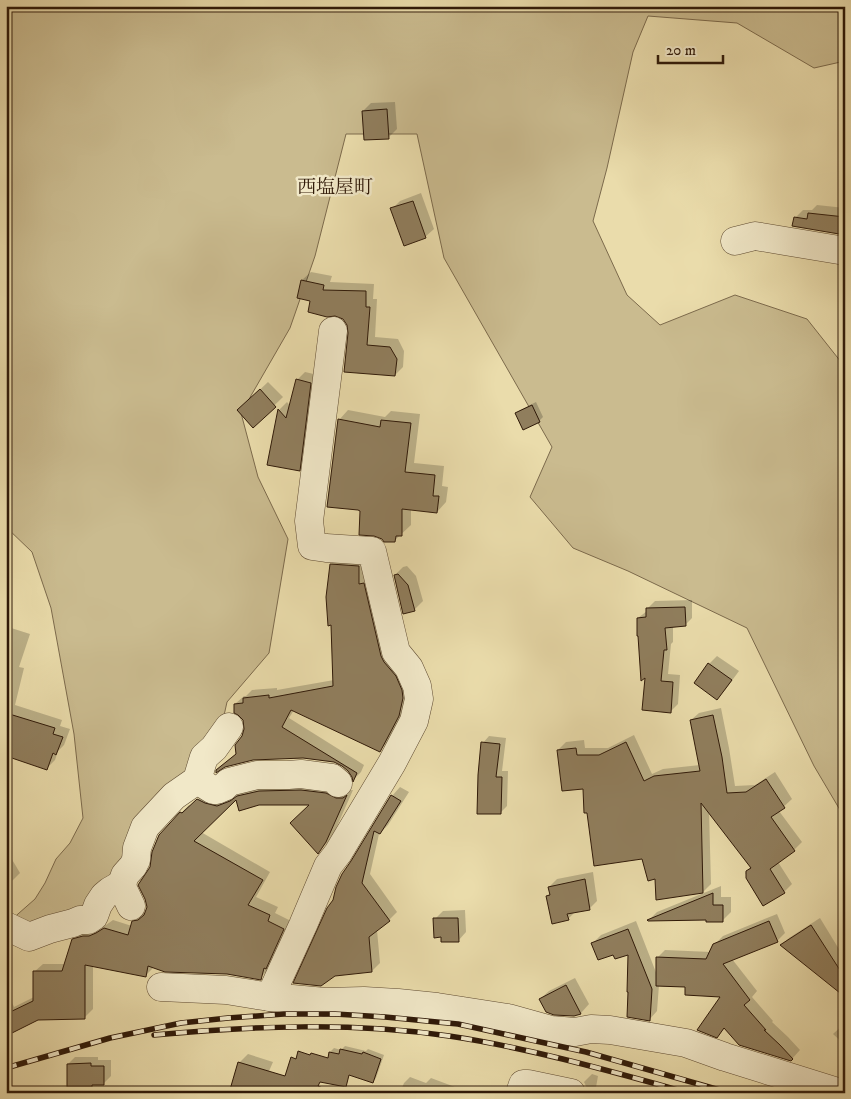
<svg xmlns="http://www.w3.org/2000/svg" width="851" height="1099" font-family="'IM FELL DW Pica','Noto Serif JP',serif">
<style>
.green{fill:#cabb8f;stroke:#7c6a4c}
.shadow{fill:#0003}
.building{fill:#907e5d;stroke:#2f1908}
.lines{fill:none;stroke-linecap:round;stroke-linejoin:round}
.minor-casing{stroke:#5e4a31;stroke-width:29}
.minor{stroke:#f1e8c8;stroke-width:28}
.rail-casing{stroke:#2f1908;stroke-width:5.5}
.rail{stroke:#f1e8c8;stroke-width:4;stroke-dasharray:11;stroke-linecap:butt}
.labels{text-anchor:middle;stroke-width:5;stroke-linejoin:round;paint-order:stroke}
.neighbourhood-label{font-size:19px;fill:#2f1908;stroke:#f1e8c8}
</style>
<rect width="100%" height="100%" fill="#eadcab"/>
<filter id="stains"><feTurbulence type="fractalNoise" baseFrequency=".004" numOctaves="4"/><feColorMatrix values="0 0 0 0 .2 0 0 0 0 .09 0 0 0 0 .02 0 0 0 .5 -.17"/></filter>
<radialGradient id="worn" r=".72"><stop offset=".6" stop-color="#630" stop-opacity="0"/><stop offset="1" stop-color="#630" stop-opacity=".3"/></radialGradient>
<polygon class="green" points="6,6 845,6 845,61 814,68 737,23 648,16 633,52 607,168 593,221 627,295 660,325 735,295 807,319 845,367 845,594 842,600 845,607 845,813 843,815 814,766 747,628 628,571 573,548 530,497 552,447 444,258 417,134 346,134 315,256 290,328 241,413 258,477 288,539 269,653 227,702 223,720 190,774 128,852 89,909 43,926 10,921 35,899 45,883 56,859 70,843 83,818 74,734 51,608 32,552 6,527"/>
<g class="shadow">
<polygon points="395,102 397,129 388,138 363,111 371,103"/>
<polygon points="421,193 434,229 425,237 392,209 400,201"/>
<polygon points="817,205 845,208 845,234 795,218 803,210 812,210"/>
<polygon points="311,272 332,276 330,282 374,284 373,299 377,299 375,337 398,339 404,351 403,367 395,375 350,333 348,324 344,318 312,300 302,280"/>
<polygon points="305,372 318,375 307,462 299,470 269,464 279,410 287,402 291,407 297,380"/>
<polygon points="268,382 283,397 253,426 247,402"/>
<polygon points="536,402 543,417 539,421 517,413 520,410"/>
<polygon points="348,410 385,417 391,411 420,414 414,463 444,466 442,486 448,487 446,502 437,512 411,509 411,525 395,540 361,511 339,420"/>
<polygon points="339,556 367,558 404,668 407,706 388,742 380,750 294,710 289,718 364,765 361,772 354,779 354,777 342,765 334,761 300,757 253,759 226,762 237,753 246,729 244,720 235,704 244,696 246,696 252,690 277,688 277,690 334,680 331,564"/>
<polygon points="407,566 416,576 423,601 414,610 395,575 403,567"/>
<polygon points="692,600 692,618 685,625 673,626 673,642 671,644 668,674 680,675 678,704 670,712 646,675 638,618 647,611 647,609 655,601"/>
<polygon points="8,627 30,634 19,667 24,668 15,705 62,720 60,726 70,729 64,745 58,751 55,760 47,768 6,743 6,628"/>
<polygon points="717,656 739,671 725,690 717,698 709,664"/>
<polygon points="845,663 845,672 840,668"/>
<polygon points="721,708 729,748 735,786 755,785 775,772 792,799 779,811 802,842 794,850 778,862 792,884 784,892 764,904 745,873 751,866 709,811 711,884 703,892 657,877 643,858 584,788 558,750 566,742 584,740 585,748 608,748 634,735 652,774 663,769 700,765 691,720 699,713"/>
<polygon points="489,736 506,738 502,771 508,771 507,806 500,813 483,743"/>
<polygon points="268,783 344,791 353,790 334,833 326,844 318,852 311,804 236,798 201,832 270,872 256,897 278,907 275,913 291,921 274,959 271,962 268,970 260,978 227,973 154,967 145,976 93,965 93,1009 85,1017 38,1018 6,1034 6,989 14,1007 34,997 34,972 43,964 66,964 73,940 81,932 106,925 113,920 132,926 133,922 141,914 146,912 148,908 151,867 181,813 189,805 191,806 206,791 226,798 240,794 246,788"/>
<polygon points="400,787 409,792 388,825 379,834 370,874 397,912 389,920 377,930 380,963 372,971 334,901 352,862 392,796"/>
<polygon points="10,856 20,873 12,881 6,884 6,858"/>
<polygon points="593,872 597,901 589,909 576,911 568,919 547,896 550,893 549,887 557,879"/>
<polygon points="721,886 721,897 731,897 731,912 723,920 707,919 649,920 657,912"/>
<polygon points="465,910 466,932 458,941 442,936 435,919 443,911"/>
<polygon points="777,914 785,933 777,941 732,959 757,991 752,997 773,1021 772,1022 788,1037 800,1050 791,1060 726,1027 717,1036 722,996 686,986 659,985 657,1011 649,1020 629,953 614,953 593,943 601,935 636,921 657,975 657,958 665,950 711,952 714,945 723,936"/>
<polygon points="820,918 845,959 845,995 781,945 789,938"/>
<polygon points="575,978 589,1004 581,1013 574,1015 540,999 549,991"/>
<polygon points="845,1023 845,1045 833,1034"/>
<polygon points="345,1046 366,1051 368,1049 384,1055 376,1078 373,1082 330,1052 334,1048 341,1050"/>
<polygon points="248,1054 273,1062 266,1078 231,1091 240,1062"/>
<polygon points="75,1057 98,1057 98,1060 111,1060 111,1076 104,1083 68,1064"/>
<polygon points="592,1074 598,1076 595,1093 587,1093 587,1088 584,1082"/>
<polygon points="410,1077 426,1083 431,1078 471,1093 400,1093 404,1083"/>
</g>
<g class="building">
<polygon points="387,109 389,139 364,140 362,111"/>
<polygon points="413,201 426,238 404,246 390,208"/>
<polygon points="808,213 845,217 845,235 792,226 794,217 807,219"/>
<polygon points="301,280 324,285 323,290 366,291 366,307 370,307 367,345 390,347 397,359 395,376 344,372 348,333 347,325 343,319 335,316 327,317 308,312 310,301 297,298"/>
<polygon points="296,379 311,383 300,471 267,465 278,409 286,418"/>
<polygon points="260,389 276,407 253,428 237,410"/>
<polygon points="532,405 540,422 523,430 515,413"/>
<polygon points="338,419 380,427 381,420 411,423 405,472 435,475 433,496 439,496 437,513 402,509 402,536 396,536 395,542 384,542 382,539 374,536 359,535 360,511 358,510 327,507"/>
<polygon points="330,564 359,566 359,584 364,583 381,656 384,662 396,676 402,690 403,698 399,716 380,752 291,710 282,727 357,773 353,782 352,777 348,771 342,766 334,762 303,758 253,760 225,767 216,773 216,770 236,754 235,745 242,736 244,729 243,720 238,715 234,713 234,704 243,703 243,698 269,695 269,698 333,686 331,625 328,626 326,597"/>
<polygon points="398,574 408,585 415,611 403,614 394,575"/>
<polygon points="685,607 686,626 665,628 667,650 664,650 661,681 673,682 671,713 642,710 645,678 641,681 638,636 637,636 637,618 646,617 646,608"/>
<polygon points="708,663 732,680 717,700 694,683"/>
<polygon points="6,713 55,728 53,734 63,737 56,755 53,753 47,770 6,756"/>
<polygon points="713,715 722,757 727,793 746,792 766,779 785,808 771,817 795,851 770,869 785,893 763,906 746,878 746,871 751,868 701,803 703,893 656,900 655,879 648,881 642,859 594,866 587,813 584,813 583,789 562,791 557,750 576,748 577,755 599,755 626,742 644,781 654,776 700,771 690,720"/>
<polygon points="481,742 500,744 496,777 502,777 501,814 477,814 478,775"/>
<polygon points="301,790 326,793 336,798 343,798 347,795 326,842 318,854 290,823 309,805 259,805 239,811 236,800 194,841 263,880 248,905 270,915 268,921 284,929 266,969 264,968 261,980 227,974 165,972 148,966 146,977 85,965 85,1019 38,1020 6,1036 6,1014 33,1001 33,971 62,971 72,939 83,936 89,936 96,933 104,928 128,935 132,921 138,920 144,915 147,907 145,899 138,885 150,867 152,852 159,835 180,812 182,813 197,799 205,803 217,806 230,801 237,796 259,791"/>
<polygon points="391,795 401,801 380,834 374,831 362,883 390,921 369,937 372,972 335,976 321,986 293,983 327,908 333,900 336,887 342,874 351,861"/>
<polygon points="585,879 590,910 567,914 569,920 552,924 546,896 550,895 548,887"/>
<polygon points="713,893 713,905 723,905 723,922 706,922 706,920 648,921 647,920"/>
<polygon points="433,918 458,918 459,942 441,942 441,937 434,938"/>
<polygon points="769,921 778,942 723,964 750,1000 744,1005 766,1030 764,1030 780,1045 793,1059 791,1061 739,1045 724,1028 717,1038 697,1030 720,997 685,995 685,987 656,986 656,957 706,959 713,944"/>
<polygon points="811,925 845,978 845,997 780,945"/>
<polygon points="628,929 652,989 650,1021 627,1017 628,992 627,992 628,955 615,959 613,955 598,960 591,943"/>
<polygon points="566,985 581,1014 574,1016 554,1015 546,1012 539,999"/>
<polygon points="340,1049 362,1054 363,1052 381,1059 373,1083 349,1075 346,1087 320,1082 318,1086 325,1089 325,1093 229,1093 238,1062 285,1076 291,1057 296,1059 298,1051 310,1055 311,1053 328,1058 329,1052 339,1054"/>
<polygon points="91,1063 91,1066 104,1066 104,1085 92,1085 92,1087 67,1087 67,1064"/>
</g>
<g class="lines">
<defs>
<g id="minor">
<polyline points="735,241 755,236 845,251"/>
<polyline points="197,780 213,790 217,790 224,787 229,782 257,775 288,775 301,774 324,777 332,778 338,783"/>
<polyline points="120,889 125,875 133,866 136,860 137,848 145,827 174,796 197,780 204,757 214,748 229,727"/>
<polyline points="6,926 29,937 50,929 73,923 80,920 88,920 94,916 98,905 104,896 110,891 117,887 123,889 131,906"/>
<polyline points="161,987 226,990 270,997 303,925 328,866 338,853 392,763 414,721 419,699 417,686 409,668 396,652 372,551 326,548 312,546 309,521 333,331"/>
<polyline points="270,997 325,1002 364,1001 398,1003 437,1007 508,1018 551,1030 575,1032 591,1029 610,1030 686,1043 725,1057 841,1093"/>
<polyline points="520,1093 523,1084 528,1084 571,1093"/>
</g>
</defs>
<use href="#minor" class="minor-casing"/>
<use href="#minor" class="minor"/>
<defs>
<g id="rail">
<path d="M154,1035c98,-9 198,-13 295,1 81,12 161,35 240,57"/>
<polyline points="6,1068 110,1038 181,1023 228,1018 284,1014 335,1014 385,1017 458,1024 586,1052 730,1093"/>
</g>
</defs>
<use href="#rail" class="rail-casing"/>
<use href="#rail" class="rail"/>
</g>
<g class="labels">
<g class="neighbourhood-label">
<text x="335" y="193">西塩屋町</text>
</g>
</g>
<rect width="851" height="1099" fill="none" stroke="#eadcab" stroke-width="25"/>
<rect x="8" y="8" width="836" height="1084" fill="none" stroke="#2f1908" stroke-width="2.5"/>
<rect x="12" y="12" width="826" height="1074" fill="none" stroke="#2f1908"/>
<path d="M658 55v8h65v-8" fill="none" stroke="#2f1908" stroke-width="2.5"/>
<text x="666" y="55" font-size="15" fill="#2f1908" stroke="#f1e8c8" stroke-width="4" paint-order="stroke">20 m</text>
<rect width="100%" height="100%" filter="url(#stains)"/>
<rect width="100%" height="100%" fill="url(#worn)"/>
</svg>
